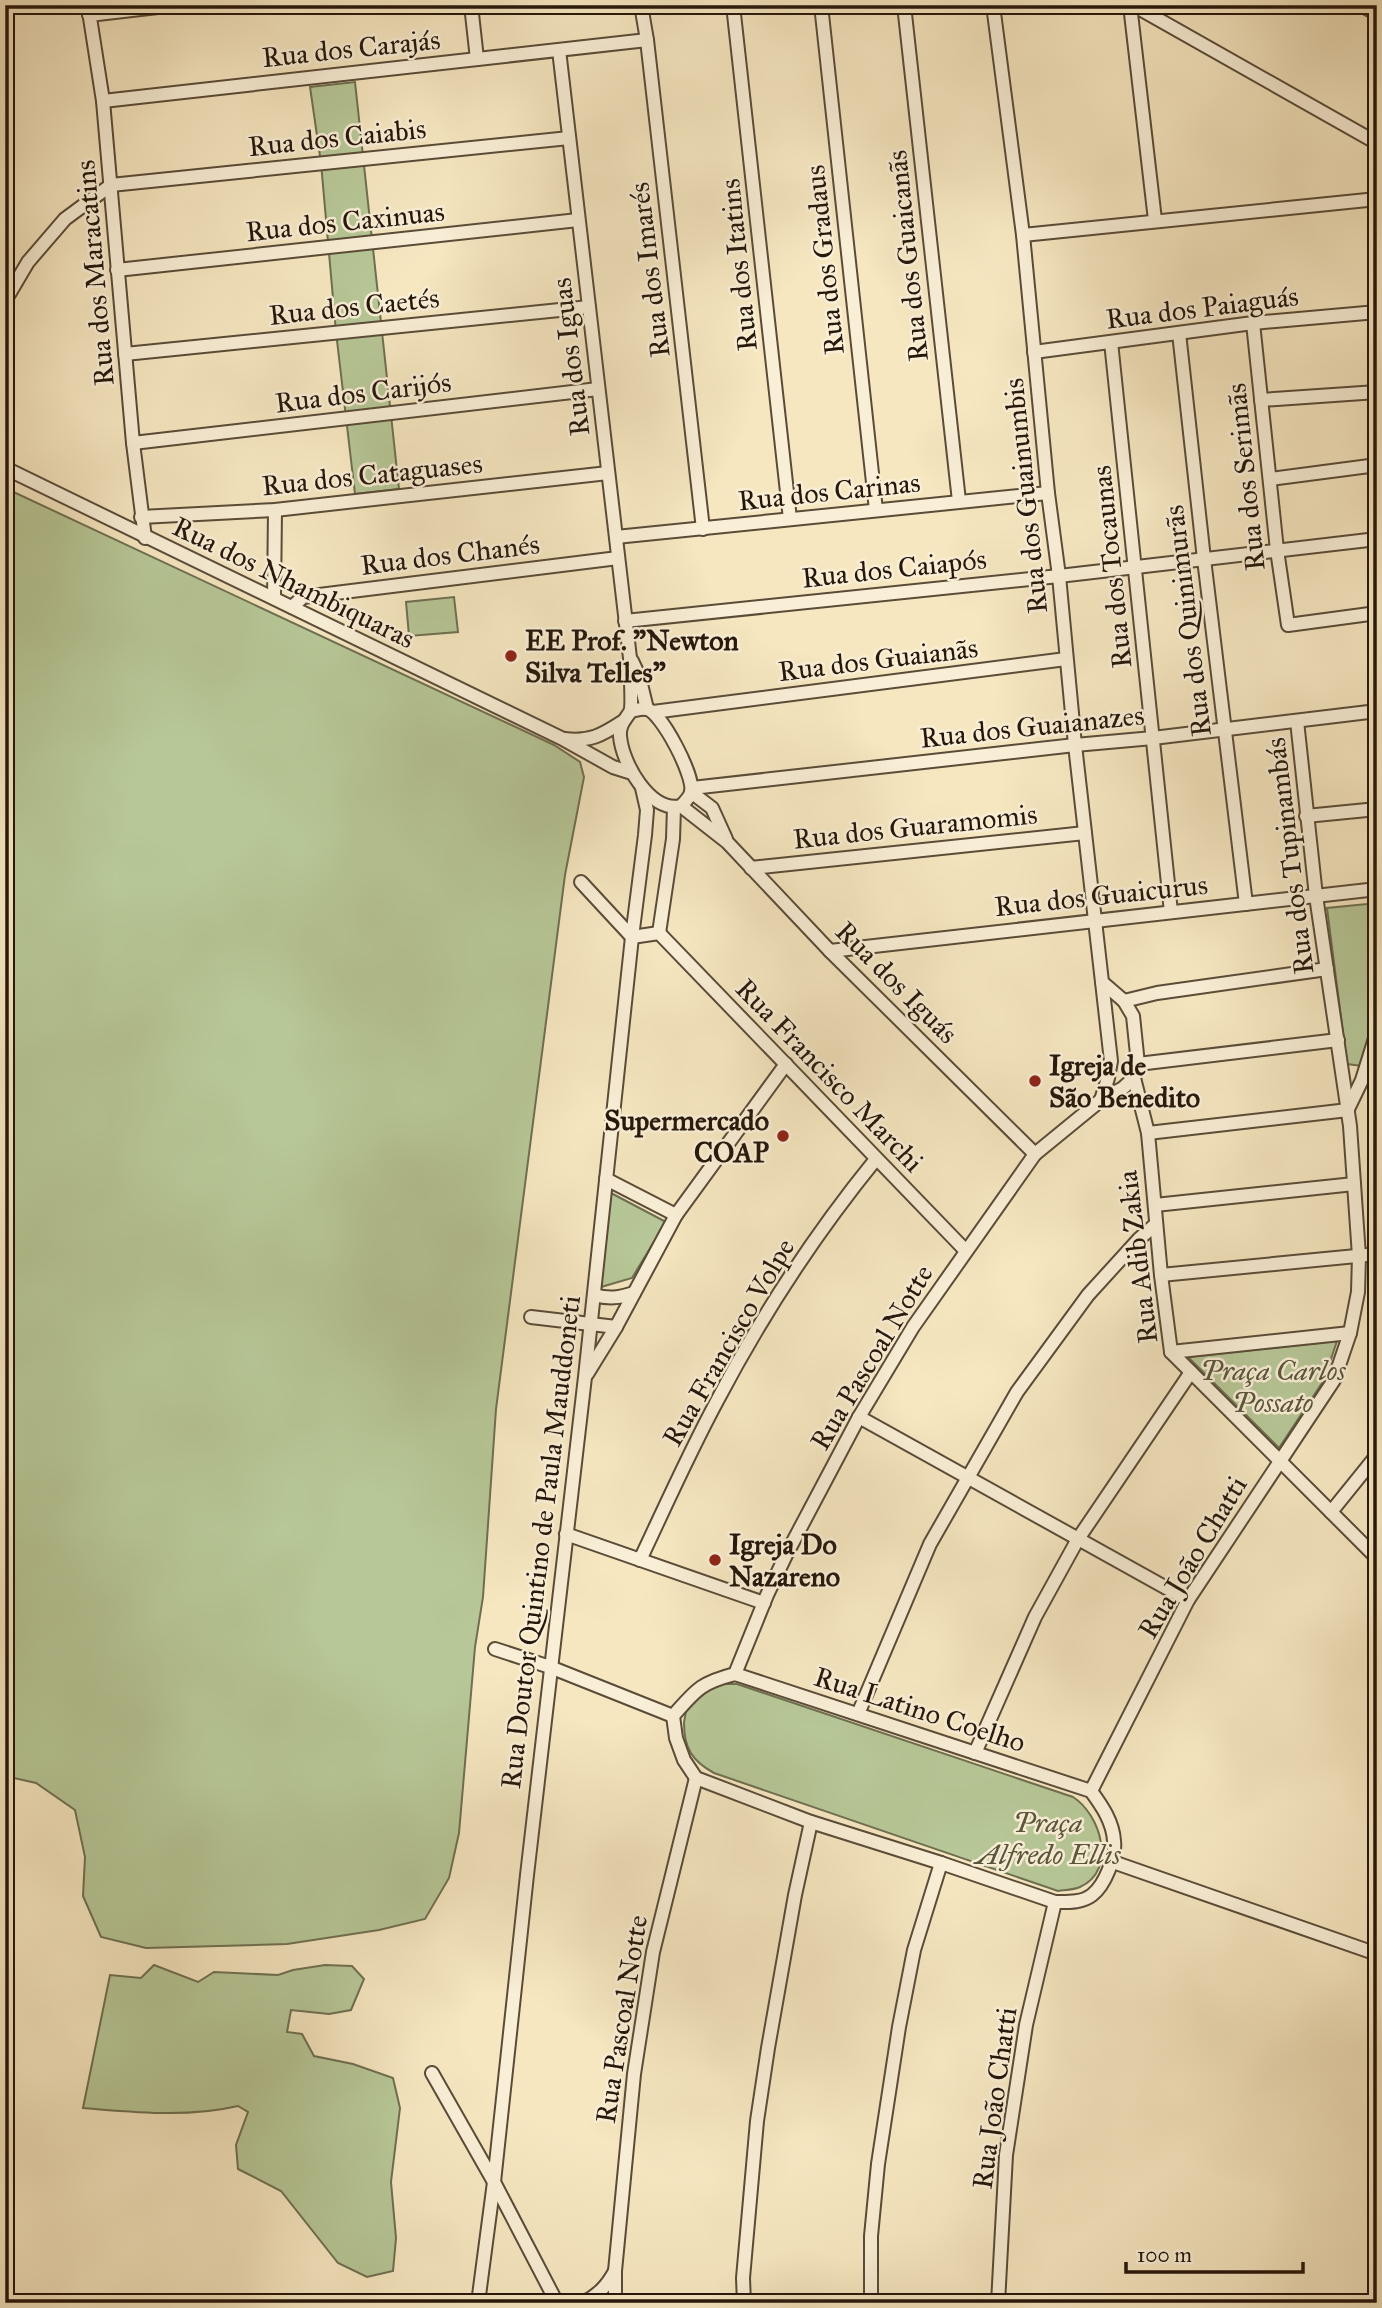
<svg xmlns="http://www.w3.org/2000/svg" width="1382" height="2308" font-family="'IM FELL Great Primer',serif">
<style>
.green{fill:#b7c797;stroke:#6e6f51;stroke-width:2}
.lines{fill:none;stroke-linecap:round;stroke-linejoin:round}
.minor-casing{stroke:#5a4b38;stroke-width:16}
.minor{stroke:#f9efd7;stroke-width:12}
.poi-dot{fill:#8f2418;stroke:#f9efd7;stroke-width:2.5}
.labels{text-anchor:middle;stroke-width:5;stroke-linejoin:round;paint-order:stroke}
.street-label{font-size:28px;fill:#26170b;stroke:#f9efd7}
.poi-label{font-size:28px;font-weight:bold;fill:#26170b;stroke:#f9efd7;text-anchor:start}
.park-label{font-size:28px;font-style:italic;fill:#59553c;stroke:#f9efd7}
</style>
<rect width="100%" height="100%" fill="#f6e7c1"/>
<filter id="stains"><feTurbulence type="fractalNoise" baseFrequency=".00286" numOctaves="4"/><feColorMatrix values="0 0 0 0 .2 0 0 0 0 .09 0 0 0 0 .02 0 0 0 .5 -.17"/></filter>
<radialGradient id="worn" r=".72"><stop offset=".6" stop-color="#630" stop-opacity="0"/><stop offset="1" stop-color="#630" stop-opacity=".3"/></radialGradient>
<g class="green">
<polygon points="650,5 723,5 650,13"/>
<polygon points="355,82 399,489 355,494 336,332 321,163 310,87"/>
<polygon points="5,488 554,745 580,762 584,777 565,875 496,1409 483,1597 475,1647 459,1833 449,1878 425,1919 379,1930 287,1944 146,1948 101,1937 83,1896 85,1857 75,1810 36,1783 5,1776"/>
<polygon points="454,597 458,632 409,636 406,602"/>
<polygon points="1377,903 1377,1017 1362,1066 1347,1064 1327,908"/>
<polygon points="611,1193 666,1222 632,1278 601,1287"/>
<polygon points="1337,1341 1324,1380 1279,1448 1188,1357"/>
<path d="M720,1684h17l336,113c27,17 45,73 7,90 -6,3 -15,3 -22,4l-344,-118c-22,-12 -30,-25 -30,-50 1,-7 2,-16 6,-22 6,-8 21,-13 30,-17z"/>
<path d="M154,1965l44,17 16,-10 64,3 15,-5 32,-5 27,1 12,13 -13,31 -22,4 -38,-4 -4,22 15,2 12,22 39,8 40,14 7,30 -9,74 5,56 -3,33 -26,6 -29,-14 -57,-72 -43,-22 -2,-24 12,-33 -10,-6c-51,12 -104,6 -155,2l27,-133 31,3z"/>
</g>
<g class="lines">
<defs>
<g id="minor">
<polyline points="88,5 103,101 133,443 145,538"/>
<polyline points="471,5 477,59"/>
<polyline points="641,5 647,40 703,529"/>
<polyline points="733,5 790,519"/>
<polyline points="821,5 876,510"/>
<polyline points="904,5 959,501"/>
<polyline points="993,5 1023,235 1048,493 1059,576 1075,745 1111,1061 1108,1078 1101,1100"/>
<polyline points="1130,5 1155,220"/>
<polyline points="1133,5 1377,143"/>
<polyline points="1361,5 1377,14"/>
<polyline points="89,15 175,5"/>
<path d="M559,50l71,608c0,9 3,48 0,54 -5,8 -11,13 -10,24 2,27 30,77 61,70 4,-4 9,-9 10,-14 4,-15 -29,-79 -44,-83 -5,-1 -11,1 -16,2"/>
<polyline points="103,101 647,40"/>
<polyline points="1023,235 1377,199"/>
<polyline points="117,270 578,220"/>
<polyline points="5,301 28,262 65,219 111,185 569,138"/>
<polyline points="1253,323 1277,550 1288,625 1377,613"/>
<polyline points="1179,333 1204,559 1246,904"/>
<polyline points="1111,342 1171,912"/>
<polyline points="1034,352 1253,323 1377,312"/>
<polyline points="125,354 589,307"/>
<polyline points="1261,400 1377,392"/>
<polyline points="133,443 598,389"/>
<polyline points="5,468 561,738 613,767 632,773"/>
<polyline points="1270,479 1377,465"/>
<polyline points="141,517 275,510 608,473"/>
<polyline points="616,537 1048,493"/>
<polyline points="274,598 275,510"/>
<polyline points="292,607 303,597 618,558"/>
<polyline points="625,621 1059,576 1377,539"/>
<polyline points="632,661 639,676 647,709"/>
<polyline points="653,712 1066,659"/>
<path d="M565,739c25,3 37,-4 57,-17"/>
<polyline points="692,788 1075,745 1153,738 1377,711"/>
<polyline points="691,792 712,808 726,839"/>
<polyline points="681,806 727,842 830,951 1035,1154"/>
<polyline points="1306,816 1377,809"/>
<polyline points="751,868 1085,833"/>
<polyline points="581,882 632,937"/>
<polyline points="659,933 673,839 674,807"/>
<polyline points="632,937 659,933 966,1251"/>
<polyline points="830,951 1377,889"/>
<polyline points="1124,1001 1157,993 1327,969"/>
<polyline points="1138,1064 1338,1040"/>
<polyline points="1134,1078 1148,1133 1161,1275 1171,1352 1377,1558"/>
<polyline points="1348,1109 1362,1080 1377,1032"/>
<polyline points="1148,1133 1348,1110"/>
<polyline points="606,1179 676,1215"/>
<polyline points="1155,1205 1354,1184"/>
<polyline points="1161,1275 1377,1254"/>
<path d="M594,1295c15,4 25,3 40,-2"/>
<polyline points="531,1317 616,1327"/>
<polyline points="1171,1352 1350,1333"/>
<polyline points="587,1374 616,1327 676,1215 786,1064"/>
<polyline points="859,1417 1188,1600"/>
<polyline points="1331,1512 1377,1455"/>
<polyline points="566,1534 764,1603"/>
<path d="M640,1560c25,-53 49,-107 77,-159 45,-86 98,-167 159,-242"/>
<polyline points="495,1649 550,1667 673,1716"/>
<path d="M735,1674l356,117c11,15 22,31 23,50 2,16 -9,44 -22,54 -10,8 -25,7 -37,7l-114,-39 -130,-41 -115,-44 -12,-18 -8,-22 -3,-22c23,-26 27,-33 62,-42z"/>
<polyline points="735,1674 767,1595 786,1555 859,1417 913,1327 1035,1154 1101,1100 1123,1088 1134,1078 1138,1064 1133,1016 1124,1001 1102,982"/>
<polyline points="858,1714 930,1544 1017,1392 1088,1295 1139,1239 1156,1224"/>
<polyline points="975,1753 1035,1617 1078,1539 1191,1372"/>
<polyline points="1091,1791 1188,1600 1334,1380 1350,1333 1358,1292 1359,1256 1350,1126 1316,896 1297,721"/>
<polyline points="1113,1862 1377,1954"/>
<polyline points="432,2073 494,2182 557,2303"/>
<polyline points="478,2303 494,2182 527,1875 585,1377 632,937 645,835 647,810 642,788"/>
<path d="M583,2303c15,-8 24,-17 32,-32"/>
<polyline points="615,2303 615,2271 634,2074 653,1952 696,1778"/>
<polyline points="744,2303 743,2278 757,2121 768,2048 795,1895 811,1822"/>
<polyline points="871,2303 871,2236 878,2164 899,2027 914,1950 941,1863"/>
<polyline points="998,2303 1006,2155 1026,2025 1055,1902"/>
</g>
</defs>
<use href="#minor" class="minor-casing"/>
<use href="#minor" class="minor"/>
</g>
<g class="poi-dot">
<circle cx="511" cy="656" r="7"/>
<circle cx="1035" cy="1081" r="7"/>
<circle cx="783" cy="1136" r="7"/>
<circle cx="715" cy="1560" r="7"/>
</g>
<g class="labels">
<g class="street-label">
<text transform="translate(351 48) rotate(-6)" y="10">Rua dos Carajás</text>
<text transform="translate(337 137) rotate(-6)" y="10">Rua dos Caiabis</text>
<text transform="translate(345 221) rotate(-6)" y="10">Rua dos Caxinuas</text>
<text transform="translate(907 256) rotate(-96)" y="10">Rua dos Guaicanãs</text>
<text transform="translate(824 260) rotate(-96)" y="10">Rua dos Gradaus</text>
<text transform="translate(738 265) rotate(-96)" y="10">Rua dos Itatins</text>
<text transform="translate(649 270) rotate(-97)" y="10">Rua dos Imarés</text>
<text transform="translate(94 273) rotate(-95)" y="10">Rua dos Maracatins</text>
<text transform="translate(354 306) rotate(-6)" y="10">Rua dos Caetés</text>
<text transform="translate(1202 307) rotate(-7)" y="10">Rua dos Paiaguás</text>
<text transform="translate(570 357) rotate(-97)" y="10">Rua dos Iguas</text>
<text transform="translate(363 392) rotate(-7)" y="10">Rua dos Carijós</text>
<text transform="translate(372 474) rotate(-6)" y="10">Rua dos Cataguases</text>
<text transform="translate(1245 477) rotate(-96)" y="10">Rua dos Serimãs</text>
<text transform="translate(829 491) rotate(-6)" y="10">Rua dos Carinas</text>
<text transform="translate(1025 496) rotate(-96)" y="10">Rua dos Guainumbis</text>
<text transform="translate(450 554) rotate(-7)" y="10">Rua dos Chanés</text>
<text transform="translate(1111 567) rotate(-96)" y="10">Rua dos Tocaunas</text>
<text transform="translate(894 568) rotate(-6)" y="10">Rua dos Caiapós</text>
<text transform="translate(294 582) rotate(26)" y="10">Rua dos Nhambiquaras</text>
<text transform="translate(1187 621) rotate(-97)" y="10">Rua dos Quinimurãs</text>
<text transform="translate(878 659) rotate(-7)" y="10">Rua dos Guaianãs</text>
<text transform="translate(1032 726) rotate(-6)" y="10">Rua dos Guaianazes</text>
<text transform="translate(915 826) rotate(-6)" y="10">Rua dos Guaramomis</text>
<text transform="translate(1289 856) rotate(-97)" y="10">Rua dos Tupinambás</text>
<text transform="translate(1101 895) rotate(-6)" y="10">Rua dos Guaicurus</text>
<text transform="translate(897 982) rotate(45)" y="10">Rua dos Iguás</text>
<text transform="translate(830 1075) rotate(46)" y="10">Rua Francisco Marchi</text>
<text transform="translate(1137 1257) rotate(-97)" y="10">Rua Adib Zakia</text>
<text transform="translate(728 1342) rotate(-60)" y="10">Rua Francisco Volpe</text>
<text transform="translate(871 1357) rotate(-59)" y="10">Rua Pascoal Notte</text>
<text transform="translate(540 1542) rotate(-83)" y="10">Rua Doutor Quintino de Paula Mauddoneti</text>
<text transform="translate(1192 1557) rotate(-59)" y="10">Rua João Chatti</text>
<text transform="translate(920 1709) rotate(18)" y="10">Rua Latino Coelho</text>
<text transform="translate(621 2019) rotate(-81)" y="10">Rua Pascoal Notte</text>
<text transform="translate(994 2098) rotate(-82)" y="10">Rua João Chatti</text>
</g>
<g class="poi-label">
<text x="525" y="650">EE Prof. "Newton<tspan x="525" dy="32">Silva Telles"</tspan></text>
<text x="1049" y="1075">Igreja de<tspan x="1049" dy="32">São Benedito</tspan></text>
<text x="769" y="1130" text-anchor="end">Supermercado<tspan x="769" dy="32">COAP</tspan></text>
<text x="729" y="1554">Igreja Do<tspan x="729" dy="32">Nazareno</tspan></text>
</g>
<g class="park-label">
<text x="1273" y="1380">Praça Carlos<tspan x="1273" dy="32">Possato</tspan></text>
<text x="1048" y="1832">Praça<tspan x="1048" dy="32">Alfredo Ellis</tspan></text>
</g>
</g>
<rect width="1382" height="2308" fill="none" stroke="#f6e7c1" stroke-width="28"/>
<rect x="7" y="7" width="1368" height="2294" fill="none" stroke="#26170b" stroke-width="3.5"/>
<rect x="14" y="14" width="1354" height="2280" fill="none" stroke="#26170b" stroke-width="2"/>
<path d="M1126 2262v10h177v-10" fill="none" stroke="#26170b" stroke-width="3.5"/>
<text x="1137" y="2262" font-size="21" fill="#26170b" stroke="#f9efd7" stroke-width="5" paint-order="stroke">100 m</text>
<rect width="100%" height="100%" filter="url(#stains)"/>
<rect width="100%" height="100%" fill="url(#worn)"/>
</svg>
